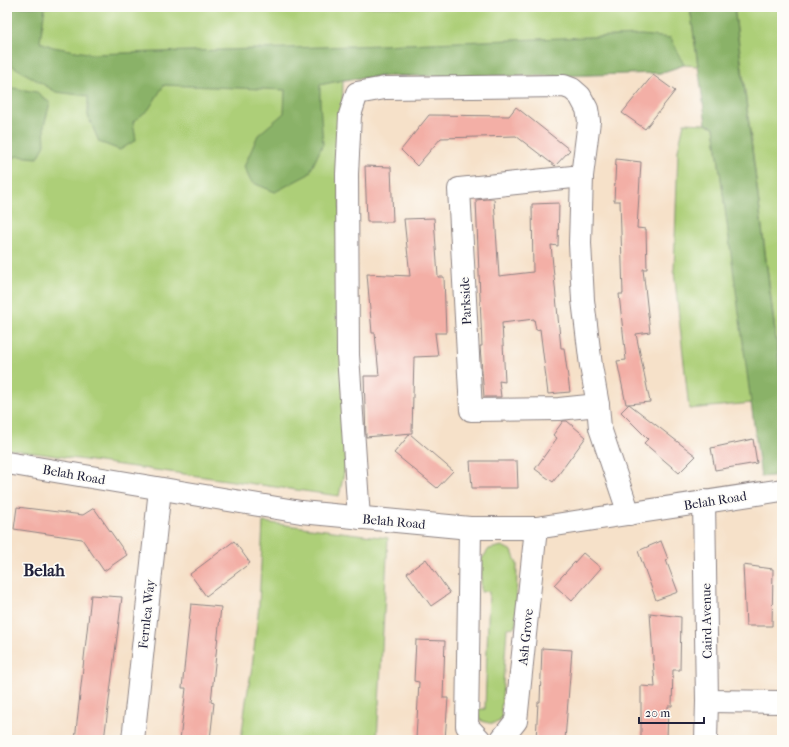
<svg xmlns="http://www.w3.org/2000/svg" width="789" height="747" font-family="'IM FELL French Canon',serif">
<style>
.green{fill:#adcf78;stroke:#68785a}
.forest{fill:#8ab268;stroke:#566a52}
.building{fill:#f3afa6}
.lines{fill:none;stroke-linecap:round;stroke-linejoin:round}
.minor-casing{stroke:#8c8282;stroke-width:24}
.minor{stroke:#fff;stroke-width:22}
.labels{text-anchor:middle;stroke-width:3.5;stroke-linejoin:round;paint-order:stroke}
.street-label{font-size:13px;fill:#22223b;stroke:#fdfcf7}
.district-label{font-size:17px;font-weight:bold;fill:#22223b;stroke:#fdfcf7}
</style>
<rect width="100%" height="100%" fill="#fdfcf7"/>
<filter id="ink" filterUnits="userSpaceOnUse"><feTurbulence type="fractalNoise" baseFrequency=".025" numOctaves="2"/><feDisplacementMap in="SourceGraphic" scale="8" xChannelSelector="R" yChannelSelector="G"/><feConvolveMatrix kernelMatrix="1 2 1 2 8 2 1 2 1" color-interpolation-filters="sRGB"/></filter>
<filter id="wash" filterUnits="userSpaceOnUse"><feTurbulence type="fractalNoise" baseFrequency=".012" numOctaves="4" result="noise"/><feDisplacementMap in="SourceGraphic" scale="16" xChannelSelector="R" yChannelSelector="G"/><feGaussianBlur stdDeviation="0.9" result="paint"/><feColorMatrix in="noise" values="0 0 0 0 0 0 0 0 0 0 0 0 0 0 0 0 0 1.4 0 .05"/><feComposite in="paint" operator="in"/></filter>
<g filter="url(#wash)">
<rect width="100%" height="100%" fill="#f6e1c9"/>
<g class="green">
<polygon points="7,7 690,7 698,66 684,65 660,73 393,76 343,80 339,239 346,464 339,496 7,449"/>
<polygon points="734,7 782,7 782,387 741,59"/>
<polygon points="684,123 706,124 714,127 752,403 689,409 674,271 678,150"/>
<polygon points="263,522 388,538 377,740 241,740 246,701 252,667 259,605"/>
<path d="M502,546l10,5 5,13 -1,63 -9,1 -6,83 8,1c-9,12 -16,14 -29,8l-4,-11h9l4,-118 -8,1v-32l8,-11z"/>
</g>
<g class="forest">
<polygon points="13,7 45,7 40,42 53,47 93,54 354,46 641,35 671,38 684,65 660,73 559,76 381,76 343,80 320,85 320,103 323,144 309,174 275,192 251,182 244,167 258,135 284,113 285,90 164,85 149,109 133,122 136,140 120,150 99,142 88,116 88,96 56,92 11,65 8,37"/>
<polygon points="690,7 734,7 782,387 782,475 761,477 714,127 706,124"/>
<polygon points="7,87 37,92 50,103 44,126 45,145 38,158 17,156 7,163"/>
</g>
<g id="blocks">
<g class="building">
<polygon points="653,75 675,91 645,129 622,113"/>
<polygon points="516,107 570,150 555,166 516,136 441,138 417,166 401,150 429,115 509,116"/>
<polygon points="616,159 641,162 637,228 646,229 647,269 643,269 650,332 636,334 650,402 629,404 696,456 679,473 644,443 648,439 621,412 629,404 626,404 617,361 626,360 619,294 623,294 620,201 614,201"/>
<polygon points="365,166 391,167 393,222 367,222"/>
<polygon points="487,199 494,199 499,276 533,272 532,204 559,203 558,246 551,245 561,348 564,348 570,392 548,394 540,329 536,330 534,319 502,323 505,382 499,381 501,397 484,397 480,346 482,346 476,200"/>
<polygon points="434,218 438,277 444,277 446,333 435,333 438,356 414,357 412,433 366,437 364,376 379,376 375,333 372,333 367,274 410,276 404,219"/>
<polygon points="563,421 567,421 586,437 553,482 535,469 557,438 553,435"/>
<polygon points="410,434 453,471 437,488 394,453"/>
<polygon points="753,439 757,463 715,470 711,448"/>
<polygon points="470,461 517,461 518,488 472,488"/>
<polygon points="17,507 83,515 94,508 127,555 104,571 82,539 14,529"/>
<polygon points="234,541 250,563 206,596 190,574"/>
<polygon points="661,541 668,559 666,560 678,592 656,600 638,551"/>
<polygon points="583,553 601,568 572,601 554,585"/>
<polygon points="426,559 450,593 431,606 407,573"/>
<polygon points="743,565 773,569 772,626 746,626"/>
<polygon points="91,595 122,597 104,740 75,740"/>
<polygon points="191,604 221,607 211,702 214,703 210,740 180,740 186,688 182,688"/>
<polygon points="650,613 681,617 680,670 673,670 672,706 668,706 667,740 641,740 641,686 655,687"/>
<polygon points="416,640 445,641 443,698 448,698 445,740 416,739 419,682 414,681"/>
<polygon points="542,648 572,650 565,740 536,740 538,702 540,702"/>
</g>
</g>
</g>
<g filter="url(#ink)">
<use href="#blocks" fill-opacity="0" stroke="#8c8282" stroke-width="1"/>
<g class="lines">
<defs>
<g id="minor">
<polyline points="582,176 459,189 471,410 559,409 598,405"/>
<polyline points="7,463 301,512 470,528 536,528 782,490"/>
<polyline points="704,501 707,701 706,740"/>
<polyline points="359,518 348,355 347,174 350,115 357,93 385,88 564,86 572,89 580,96 587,109 589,121 582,176 580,243 583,300 591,366 598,405 600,428 629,514"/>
<polyline points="470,528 467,726 480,740"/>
<polyline points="707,701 782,702"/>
<polyline points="133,740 160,489"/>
<polyline points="501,740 516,721 536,528"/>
</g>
</defs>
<use href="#minor" class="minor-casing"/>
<use href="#minor" class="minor"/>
</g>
</g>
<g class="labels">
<g class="street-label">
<text transform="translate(465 301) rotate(-93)" y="5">Parkside</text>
<text transform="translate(74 474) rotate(10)" y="5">Belah Road</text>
<text transform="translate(715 500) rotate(-9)" y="5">Belah Road</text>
<text transform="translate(394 521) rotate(5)" y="5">Belah Road</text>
<text transform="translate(146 614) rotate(-84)" y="5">Fernlea Way</text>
<text transform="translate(706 621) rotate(-91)" y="5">Caird Avenue</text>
<text transform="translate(525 637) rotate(-84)" y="5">Ash Grove</text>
</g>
<g class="district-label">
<text x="44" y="576">Belah</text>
</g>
</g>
<rect width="789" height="747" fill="none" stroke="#fdfcf7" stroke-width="24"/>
<path d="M639 717v6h65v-6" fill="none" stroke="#22223b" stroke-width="2"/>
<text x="645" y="717" font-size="12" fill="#22223b" stroke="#fdfcf7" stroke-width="3" paint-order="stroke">20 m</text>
</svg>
